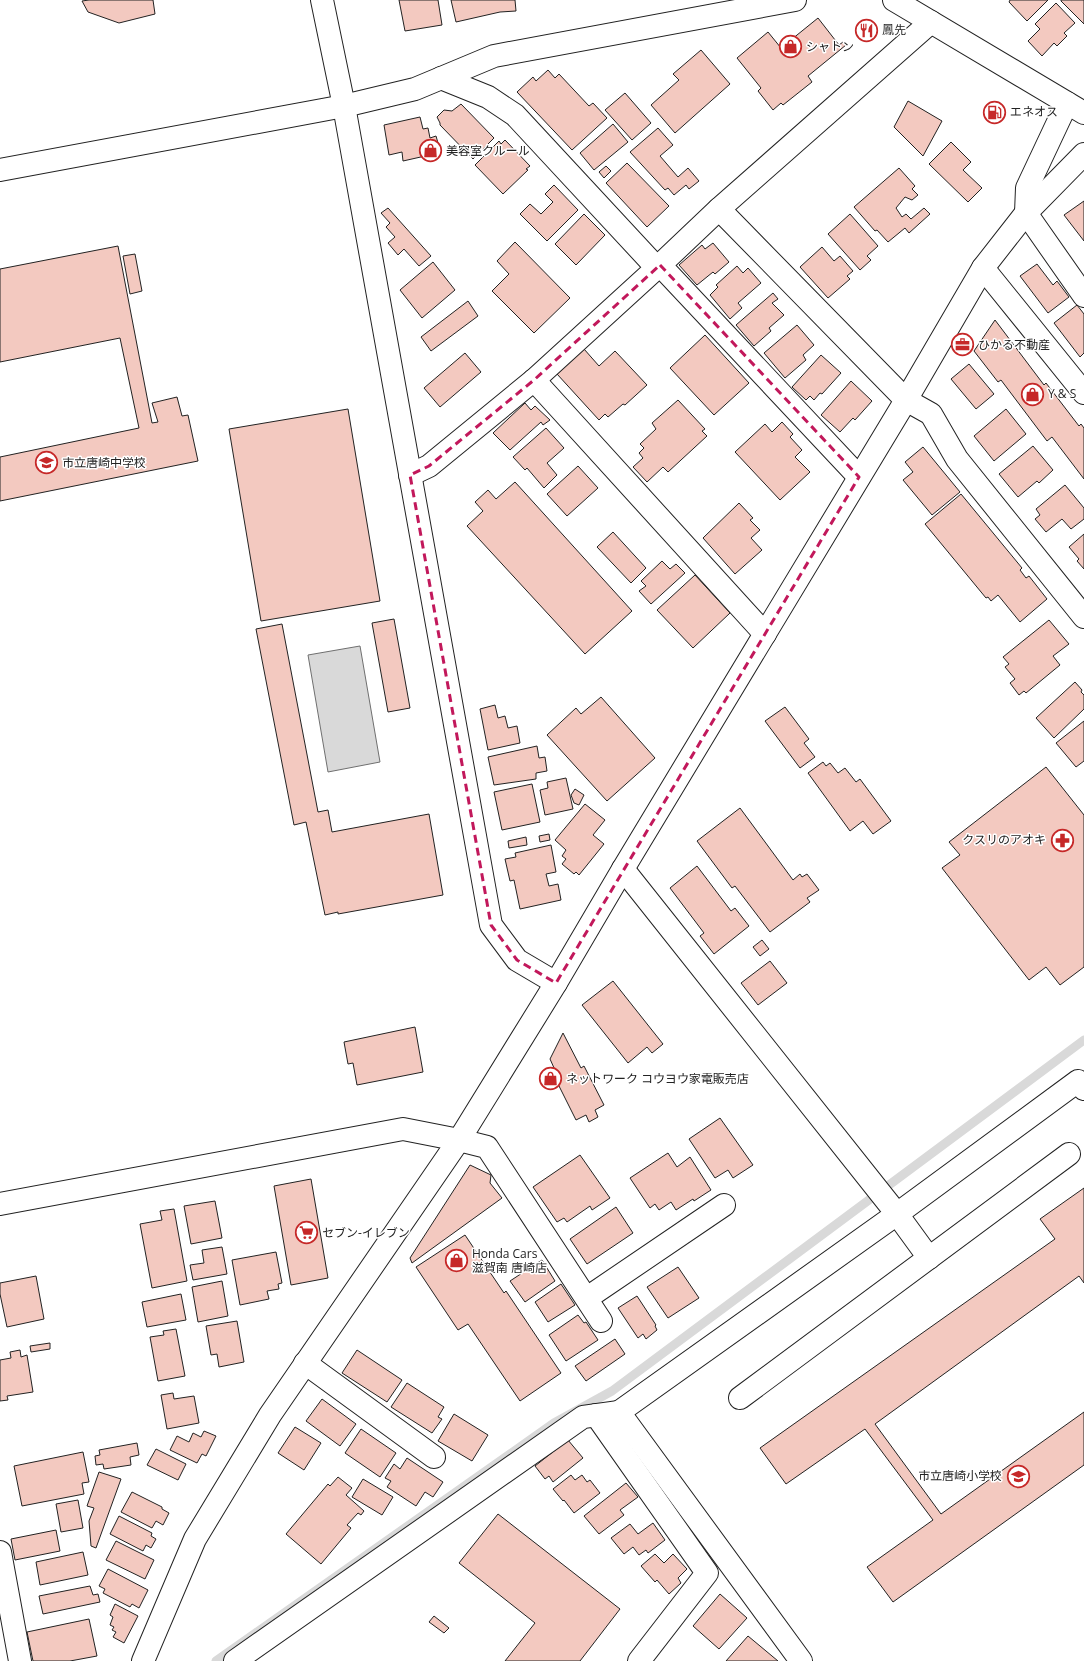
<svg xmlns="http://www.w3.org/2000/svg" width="1084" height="1661" font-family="'Open Sans','Noto Sans JP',sans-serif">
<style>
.water{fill:#d9d9d9;stroke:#6f6f6f}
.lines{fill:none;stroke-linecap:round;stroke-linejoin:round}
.stream{stroke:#d9d9d9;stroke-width:9}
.building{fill:#f3c9c0;stroke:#222}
.minor-casing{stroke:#222;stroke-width:24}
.minor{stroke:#fff;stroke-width:22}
.marked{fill:none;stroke:#c2185b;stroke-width:3;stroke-dasharray:8 5;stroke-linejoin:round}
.labels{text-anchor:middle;stroke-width:3;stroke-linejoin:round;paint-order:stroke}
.poi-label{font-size:12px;fill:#222;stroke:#fff;text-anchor:start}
</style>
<rect width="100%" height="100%" fill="#fff"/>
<polygon class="water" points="360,646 380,762 328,772 308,655"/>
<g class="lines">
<polyline class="stream" points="216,1661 554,1423 612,1391 1084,1040"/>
</g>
<g class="building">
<polygon points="89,0 153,0 155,14 119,23 88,12 82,1"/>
<polygon points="399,0 438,0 442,25 405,31"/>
<polygon points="451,0 515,0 516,11 500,12 456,22"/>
<polygon points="1010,0 1048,0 1027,21 1009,2"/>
<polygon points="1061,0 1084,0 1084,24 1061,1"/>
<polygon points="1056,3 1075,23 1064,33 1067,36 1057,46 1054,43 1042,56 1028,41 1040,29 1035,24"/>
<polygon points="818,18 839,45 843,42 846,45 808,76 812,82 783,105 781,103 773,110 758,91 761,88 737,58 768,32 781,48"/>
<polygon points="701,50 730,84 675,133 651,105 679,80 673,74"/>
<polygon points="548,70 555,78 559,74 589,106 593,103 607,118 572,150 517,92 533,77 536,81"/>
<polygon points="625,93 651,123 632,140 605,110"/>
<polygon points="908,101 942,121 923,156 894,127"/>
<polygon points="461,104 494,138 473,159 440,125 440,123 437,117 444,110 452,111"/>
<polygon points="420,117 423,129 428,128 430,138 436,136 438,143 432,144 434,154 403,161 402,152 389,155 384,125"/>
<polygon points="613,124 628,142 594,170 580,153"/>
<polygon points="658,128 673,145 660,156 678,177 688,168 699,181 689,189 686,185 674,195 668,188 665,190 630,152"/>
<polygon points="505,140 530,166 526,169 528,170 503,194 475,165 499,141 501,144"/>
<polygon points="951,142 971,162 963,170 982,188 968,202 929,164"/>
<polygon points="627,163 669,206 647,227 606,183"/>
<polygon points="606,166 611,171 604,178 599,172"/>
<polygon points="899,168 915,186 912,189 918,195 912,200 905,197 896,208 902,217 906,214 911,219 924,208 930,214 909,233 905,228 888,242 877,230 875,231 854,207"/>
<polygon points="554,185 578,210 547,241 520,214 530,204 541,214 553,202 545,194"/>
<polygon points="1084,201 1084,241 1064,215"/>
<polygon points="388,208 431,256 419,266 404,249 398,255 388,243 395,237 386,227 390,223 381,213"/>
<polygon points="584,214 605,235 576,265 555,244"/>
<polygon points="850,214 878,246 867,256 871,260 860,270 828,234"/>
<polygon points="515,242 570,298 534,333 492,291 509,274 497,261"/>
<polygon points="713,243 729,262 715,274 713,272 697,285 679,265 702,245 705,249"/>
<polygon points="118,246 152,423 158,422 152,403 177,397 182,416 188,415 198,461 0,501 0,457 139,428 120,338 0,362 0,269"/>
<polygon points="822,247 834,261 840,256 853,271 847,276 850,279 828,298 800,267"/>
<polygon points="135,254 142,291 130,294 123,256"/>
<polygon points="433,262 455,290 422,318 400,290"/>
<polygon points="1037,264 1053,285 1057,281 1069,297 1048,313 1020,276"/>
<polygon points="737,266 743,273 748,268 761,283 738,303 742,308 730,319 710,295 718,287 716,285"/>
<polygon points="773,293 778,299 772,303 784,315 769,328 771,331 754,346 736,325"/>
<polygon points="468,301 478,316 431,351 421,337"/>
<polygon points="1077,305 1084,314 1084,353 1080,357 1054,323"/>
<polygon points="995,320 1044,385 1046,383 1079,426 1081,424 1084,428 1084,479 1052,437 1047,441 1001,380 998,382 974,351"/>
<polygon points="797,325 814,345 803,355 806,360 785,378 764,353"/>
<polygon points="705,335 749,383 714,415 670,368"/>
<polygon points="584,349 599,366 615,351 647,385 625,405 623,404 608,417 605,414 599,420 557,374"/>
<polygon points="465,353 481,372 440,407 424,388"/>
<polygon points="821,355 841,373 822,394 820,393 814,400 810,396 806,400 792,387"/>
<polygon points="969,364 994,394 976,409 951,379"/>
<polygon points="851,381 872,401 855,420 853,418 840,432 821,415"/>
<polygon points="678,400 705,429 702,431 707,436 668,472 663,467 647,482 633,467 643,458 639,453 644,448 640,444 656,429 652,423"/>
<polygon points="525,403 531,410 535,406 550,420 543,425 541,422 510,450 493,433"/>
<polygon points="348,409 380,601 261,621 229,429"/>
<polygon points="1006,409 1026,434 994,461 974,436"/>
<polygon points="782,422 793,434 790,437 802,450 795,457 810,472 780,500 735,452 765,424 772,432"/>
<polygon points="546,428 564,448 547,463 557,475 544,488 527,468 525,470 513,457"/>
<polygon points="1033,446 1053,470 1039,483 1037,481 1018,497 999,474"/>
<polygon points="923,447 960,492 932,515 903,480 913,472 905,462"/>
<polygon points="578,466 598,488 567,516 547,494"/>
<polygon points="515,482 632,611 585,654 467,526 483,511 475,502 488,490 496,499"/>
<polygon points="1065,485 1084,508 1084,519 1071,529 1062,519 1046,532 1035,519 1040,515 1036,509"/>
<polygon points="961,494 1022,568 1020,570 1026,578 1029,576 1047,599 1020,622 998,595 991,601 988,597 986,598 925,524"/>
<polygon points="739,503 753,518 750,520 760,530 751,538 762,550 735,574 703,538"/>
<polygon points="613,532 646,568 631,583 597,547"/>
<polygon points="1084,534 1084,569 1077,561 1079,559 1069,547"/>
<polygon points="662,561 670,569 676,564 685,573 651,604 639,591 646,586 641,581"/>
<polygon points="695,575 730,613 693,648 657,610"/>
<polygon points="394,619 410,708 388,712 372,623"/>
<polygon points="1049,620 1069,644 1053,656 1060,665 1026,693 1024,691 1019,695 1010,683 1015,679 1005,667 1009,664 1003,657"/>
<polygon points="282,624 318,812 328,810 332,832 429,814 443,895 338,914 338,912 325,915 306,822 294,825 256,629"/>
<polygon points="1075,682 1082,690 1081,692 1084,695 1084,709 1054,738 1036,718"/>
<polygon points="601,697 655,758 607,801 547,735 576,708 581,714"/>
<polygon points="495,705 498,718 505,716 508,728 517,726 520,743 488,750 480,709"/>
<polygon points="785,707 809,739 804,743 815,757 800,768 765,721"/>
<polygon points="1084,721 1084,761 1076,767 1056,743"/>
<polygon points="537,746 539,758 545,757 547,771 536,773 536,779 494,785 488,757"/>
<polygon points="823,762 826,766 830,763 838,773 845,768 856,782 860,779 891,821 873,834 863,821 850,831 808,773"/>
<polygon points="1046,767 1084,815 1084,967 1060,985 1046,967 1029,980 942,868 960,855 949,842"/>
<polygon points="566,778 573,809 545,815 540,790 548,788 547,782"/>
<polygon points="532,784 540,822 502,830 494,792"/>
<polygon points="575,789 584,795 579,805 574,803 571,795"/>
<polygon points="585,804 605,820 593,835 604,844 579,875 576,872 574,874 562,864 566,859 562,856 566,850 555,840"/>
<polygon points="740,808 793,880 800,874 802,877 807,874 819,890 807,898 810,902 770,932 735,886 732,888 697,841"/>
<polygon points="549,834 550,840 540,842 539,836"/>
<polygon points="526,837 527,845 509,848 508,841"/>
<polygon points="551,845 556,872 546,874 549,886 558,884 561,900 520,909 514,880 510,881 505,859 516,857 515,853"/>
<polygon points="697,866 731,911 735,908 749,926 714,954 700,936 704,933 670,888"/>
<polygon points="762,940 769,949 760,956 753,947"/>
<polygon points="770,961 787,983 758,1005 741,983"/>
<polygon points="613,981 663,1044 652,1053 647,1047 628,1063 582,1005"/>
<polygon points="415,1027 423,1072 357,1085 353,1063 348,1064 344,1042"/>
<polygon points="563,1033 581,1068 584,1066 604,1105 595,1110 598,1117 589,1122 586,1115 576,1120 556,1080 559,1079 550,1059"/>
<polygon points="720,1118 753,1165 733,1178 728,1170 715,1178 689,1139"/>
<polygon points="668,1153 677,1167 690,1157 711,1190 694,1201 693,1199 676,1210 671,1202 659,1210 655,1204 650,1208 630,1178"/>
<polygon points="580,1155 610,1198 592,1210 590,1206 567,1222 564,1218 557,1222 533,1187"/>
<polygon points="470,1165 491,1175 490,1183 502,1198 412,1263 410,1258"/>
<polygon points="311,1179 328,1278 291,1285 274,1186"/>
<polygon points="1084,1188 1084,1283 1079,1276 875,1424 941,1514 1084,1412 1084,1465 893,1602 867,1567 933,1520 865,1429 786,1484 760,1448 1055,1239 1040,1219"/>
<polygon points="215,1201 222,1238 191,1244 184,1206"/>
<polygon points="616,1207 633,1233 587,1264 570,1239"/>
<polygon points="174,1209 187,1281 152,1288 140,1224 162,1220 160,1211"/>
<polygon points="465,1235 504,1293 506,1291 561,1373 520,1401 468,1324 458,1330 416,1267"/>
<polygon points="222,1247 227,1274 193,1280 190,1265 204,1263 202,1250"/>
<polygon points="276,1252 282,1283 278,1284 279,1289 267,1291 269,1299 240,1305 232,1260"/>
<polygon points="542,1260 555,1281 525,1302 510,1281"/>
<polygon points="678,1267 699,1298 668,1318 647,1287"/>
<polygon points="36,1276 44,1319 7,1327 0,1294 0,1283"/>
<polygon points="222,1281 228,1316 198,1322 192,1287"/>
<polygon points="561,1284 575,1305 548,1322 535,1302"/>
<polygon points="181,1294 186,1320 147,1327 142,1302"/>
<polygon points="637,1296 656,1325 655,1326 657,1330 646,1339 643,1334 638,1338 618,1308"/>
<polygon points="578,1315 584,1323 586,1322 598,1340 566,1361 549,1335"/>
<polygon points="237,1321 244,1362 219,1367 217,1354 211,1355 206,1326"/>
<polygon points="176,1329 185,1376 158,1381 150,1337 164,1335 163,1331"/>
<polygon points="615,1339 625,1354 586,1381 575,1366"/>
<polygon points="50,1343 50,1349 31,1352 30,1346"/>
<polygon points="20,1350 21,1357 27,1355 33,1392 7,1396 8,1400 0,1401 0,1360 11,1358 10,1352"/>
<polygon points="357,1350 402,1380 387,1402 342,1373"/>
<polygon points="407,1383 444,1407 438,1417 442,1419 432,1433 391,1407"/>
<polygon points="173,1393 174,1399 194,1396 199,1423 167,1429 161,1395"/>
<polygon points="322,1399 356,1424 340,1446 306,1421"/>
<polygon points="454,1414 488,1435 472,1461 438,1441"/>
<polygon points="295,1427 321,1443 304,1470 278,1453"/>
<polygon points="361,1429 396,1453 380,1477 345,1453"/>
<polygon points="204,1431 216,1436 206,1456 202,1454 197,1463 170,1450 177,1436 189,1442 193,1433 201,1437"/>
<polygon points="568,1440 583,1458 553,1482 549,1476 545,1479 535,1466"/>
<polygon points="137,1443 139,1455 130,1457 131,1465 104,1469 103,1464 96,1465 95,1456 100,1455 99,1450"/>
<polygon points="156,1449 186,1464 178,1480 147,1465"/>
<polygon points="83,1452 89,1482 82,1483 84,1494 22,1506 14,1466"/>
<polygon points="407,1458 443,1482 433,1497 425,1492 416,1506 387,1487 391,1481 385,1478 394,1464 400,1469"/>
<polygon points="99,1472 121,1479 96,1548 91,1546 89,1521 94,1508 87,1506"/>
<polygon points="571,1475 575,1480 582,1475 587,1482 590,1480 600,1493 574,1513 564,1500 563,1501 553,1489"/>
<polygon points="338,1477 352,1488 346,1495 364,1511 361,1515 358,1513 347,1525 351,1528 321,1564 286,1534 328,1484 330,1486"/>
<polygon points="363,1479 393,1497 382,1515 352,1497"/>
<polygon points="626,1483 638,1497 620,1510 624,1515 599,1534 584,1516"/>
<polygon points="132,1492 162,1507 162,1509 169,1513 163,1525 156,1521 152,1528 121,1512"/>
<polygon points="78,1500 83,1528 61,1532 56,1504"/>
<polygon points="498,1514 620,1609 580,1661 505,1661 535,1623 459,1563"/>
<polygon points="119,1516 152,1533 151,1536 156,1539 151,1548 146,1545 143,1551 110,1534"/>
<polygon points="653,1523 665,1540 648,1553 646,1550 639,1555 633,1547 624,1554 611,1538 630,1524 638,1534"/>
<polygon points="56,1530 60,1551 15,1560 11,1539"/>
<polygon points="116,1541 154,1560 145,1579 106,1560"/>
<polygon points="83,1552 88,1575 40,1585 36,1562"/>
<polygon points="655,1554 664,1563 673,1554 687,1569 678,1578 681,1583 669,1594 657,1580 655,1582 641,1566"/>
<polygon points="108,1569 148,1590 139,1608 132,1604 130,1607 103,1593 105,1589 99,1586"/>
<polygon points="90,1586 93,1595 98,1594 100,1602 43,1614 39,1596"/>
<polygon points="720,1594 747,1618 719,1649 693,1626"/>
<polygon points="115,1604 138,1616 124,1643 113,1637 116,1632 112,1630 114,1627 110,1625 113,1617 110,1615"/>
<polygon points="434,1616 449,1628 444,1633 429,1622"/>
<polygon points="89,1619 97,1656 70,1661 33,1661 27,1632"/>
<polygon points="748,1636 778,1661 726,1661"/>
</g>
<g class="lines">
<defs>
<g id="minor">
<polyline points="322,0 344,106 491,925 517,960 556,983"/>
<polyline points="894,0 1084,113"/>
<polyline points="441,78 488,97 515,115 657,268"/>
<polyline points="1067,103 1027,188 1026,213 1084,296"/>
<polyline points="0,170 344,106 415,89 494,56 795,0"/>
<polyline points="719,209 906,400 931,414 957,459 1084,617"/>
<polyline points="660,265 859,477"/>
<polyline points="983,268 1084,393"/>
<polyline points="534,380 765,634"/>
<polyline points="410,475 429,466 534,380 660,265 719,209 931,22"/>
<polyline points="623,869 897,1214 929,1258"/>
<polyline points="0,1204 403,1129 459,1140 487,1147 601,1321"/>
<polyline points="587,1298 724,1205"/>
<polyline points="305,1363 434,1457"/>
<polyline points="740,1398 1069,1154"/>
<polyline points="619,1412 897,1214 1078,1081 1084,1089"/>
<polyline points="596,1415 707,1573 639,1661"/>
<polyline points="0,1552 20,1661"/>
<polyline points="143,1661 195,1539 270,1415 459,1140 556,983 623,869 906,400 983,268 1026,213 1084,154"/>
<polyline points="235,1661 583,1417 619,1412 801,1661"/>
</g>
</defs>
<use href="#minor" class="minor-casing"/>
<use href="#minor" class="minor"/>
</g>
<path class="marked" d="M660,265l199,212 -303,506 -39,-23 -26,-35 -81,-450 19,-9 105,-86z"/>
<defs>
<symbol id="restaurant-ring" viewBox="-11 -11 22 22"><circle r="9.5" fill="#fff" stroke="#c62828" stroke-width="1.5"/><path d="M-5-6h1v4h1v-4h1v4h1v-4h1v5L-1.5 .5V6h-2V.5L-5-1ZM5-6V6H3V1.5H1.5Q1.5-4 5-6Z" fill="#c62828"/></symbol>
<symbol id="shop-ring" viewBox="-11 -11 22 22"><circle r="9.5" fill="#fff" stroke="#c62828" stroke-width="1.5"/><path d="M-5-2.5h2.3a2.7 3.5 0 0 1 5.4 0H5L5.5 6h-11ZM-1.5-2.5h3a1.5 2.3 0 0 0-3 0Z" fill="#c62828"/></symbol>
<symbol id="fuel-ring" viewBox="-11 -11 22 22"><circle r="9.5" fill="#fff" stroke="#c62828" stroke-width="1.5"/><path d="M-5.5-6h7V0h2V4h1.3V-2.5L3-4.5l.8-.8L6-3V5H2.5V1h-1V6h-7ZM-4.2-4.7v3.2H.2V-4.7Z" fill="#c62828"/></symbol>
<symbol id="office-ring" viewBox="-11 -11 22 22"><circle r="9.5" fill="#fff" stroke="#c62828" stroke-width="1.5"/><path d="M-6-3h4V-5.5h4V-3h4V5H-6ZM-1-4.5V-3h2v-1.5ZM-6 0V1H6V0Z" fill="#c62828"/></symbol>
<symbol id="school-ring" viewBox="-11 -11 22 22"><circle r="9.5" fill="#fff" stroke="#c62828" stroke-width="1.5"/><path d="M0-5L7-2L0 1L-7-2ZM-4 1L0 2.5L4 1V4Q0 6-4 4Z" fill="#c62828"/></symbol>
<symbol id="pharmacy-ring" viewBox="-11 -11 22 22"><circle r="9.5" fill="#fff" stroke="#c62828" stroke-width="1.5"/><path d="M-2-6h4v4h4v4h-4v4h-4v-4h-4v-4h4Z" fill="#c62828"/></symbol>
<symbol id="supermarket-ring" viewBox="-11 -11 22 22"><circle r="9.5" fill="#fff" stroke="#c62828" stroke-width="1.5"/><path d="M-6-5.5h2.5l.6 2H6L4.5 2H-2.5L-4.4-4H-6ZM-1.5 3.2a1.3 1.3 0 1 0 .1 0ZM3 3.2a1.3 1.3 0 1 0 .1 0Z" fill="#c62828"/></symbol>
</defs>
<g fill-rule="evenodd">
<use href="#restaurant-ring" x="854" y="18" width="25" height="25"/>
<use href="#shop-ring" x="778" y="34" width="25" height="25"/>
<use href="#fuel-ring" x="982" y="100" width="25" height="25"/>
<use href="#shop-ring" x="418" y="138" width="25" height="25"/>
<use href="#office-ring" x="950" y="332" width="25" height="25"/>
<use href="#shop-ring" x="1020" y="382" width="25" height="25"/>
<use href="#school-ring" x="34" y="450" width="25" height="25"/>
<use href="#pharmacy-ring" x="1050" y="828" width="25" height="25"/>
<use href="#shop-ring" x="538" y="1066" width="25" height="25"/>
<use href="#supermarket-ring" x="294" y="1220" width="25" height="25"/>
<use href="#shop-ring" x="444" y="1248" width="25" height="25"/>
<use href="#school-ring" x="1006" y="1464" width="25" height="25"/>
</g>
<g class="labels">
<g class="poi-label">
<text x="882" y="34">鳳先</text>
<text x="806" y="51">シャトン</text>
<text x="1010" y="116">エネオス</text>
<text x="446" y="155">美容室クルール</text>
<text x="978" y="349">ひかる不動産</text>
<text x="1048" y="398">Y &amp; S</text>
<text x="62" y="467">市立唐崎中学校</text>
<text x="1046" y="844" text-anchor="end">クスリのアオキ</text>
<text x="566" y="1083">ネットワーク コウヨウ家電販売店</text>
<text x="322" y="1237">セブン-イレブン</text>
<text x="472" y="1258">Honda Cars<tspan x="472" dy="14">滋賀南 唐崎店</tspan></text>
<text x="1002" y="1480" text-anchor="end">市立唐崎小学校</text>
</g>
</g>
</svg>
